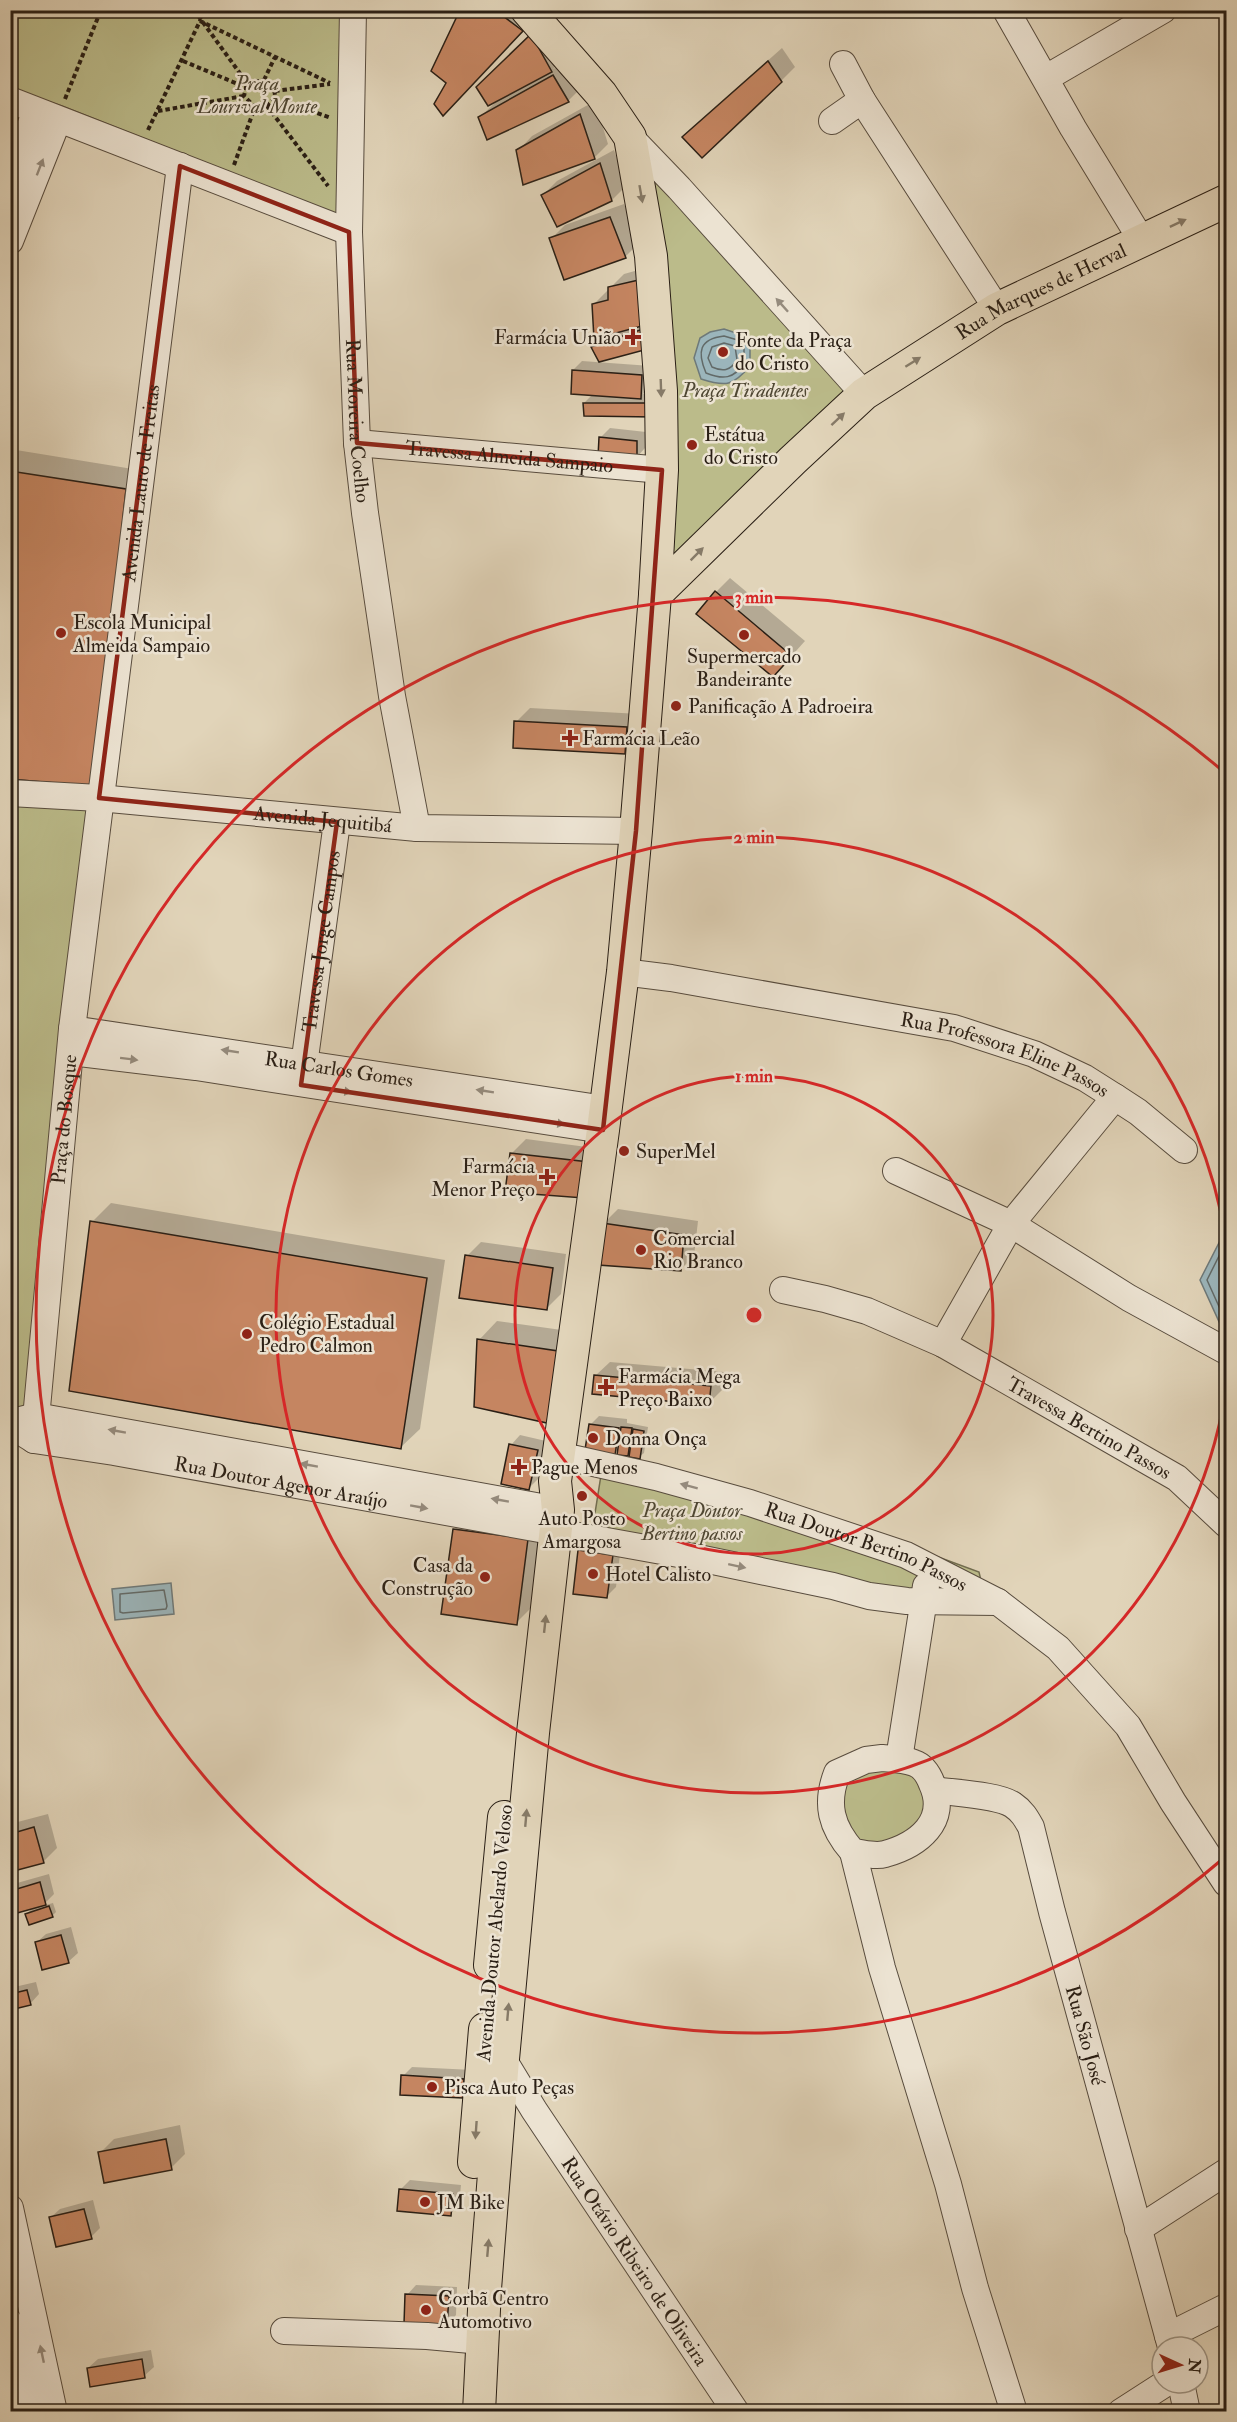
<svg xmlns="http://www.w3.org/2000/svg" width="1237" height="2422" font-family="'IM FELL Double Pica',serif">
<style>
.green{fill:#bbbb8a;stroke:#726d50;stroke-width:1.5}
.water{fill:#9bb5bb;stroke:#6e7979;stroke-width:1.5}
.shadow{fill:#0003}
.lines{fill:none;stroke-linecap:round;stroke-linejoin:round}
.shore{stroke:#626a68;stroke-width:1.5}
.building{fill:#c58561;stroke:#2a1f15;stroke-width:1.5}
.minor-casing{stroke:#584c3e;stroke-width:28}
.major-casing{stroke:#2a1f15;stroke-width:34}
.path{stroke:#2a1f15;stroke-width:4;stroke-dasharray:4.5 3;stroke-linecap:butt}
.minor{stroke:#ece3d2;stroke-width:26}
.major{stroke:#e1d4b9;stroke-width:32}
.oneway{fill:#958b7d}
.oneway2{fill:#867a67}
.marked{fill:none;stroke:#8f2418;stroke-width:4.5;stroke-linejoin:round}
.ring{fill:none;stroke:#d62828;stroke-width:3}
.poi-dot{fill:#8f2418;stroke:#ece3d2;stroke-width:2}
.labels{text-anchor:middle;stroke-width:5;stroke-linejoin:round;paint-order:stroke}
.park-label{font-size:20px;font-style:italic;fill:#4e4632;stroke:#ece3d2}
.street-label{font-size:20px;fill:#2a1f15;stroke:#ece3d2}
.poi-label{font-size:20px;fill:#2a1f15;stroke:#ece3d2;text-anchor:start}
.centre{fill:#d62828;stroke:#ece3d2;stroke-width:3}
.ring-label{font-size:18px;text-anchor:middle;font-weight:bold;fill:#d62828;stroke:#ece3d2;stroke-width:5;stroke-linejoin:round;paint-order:stroke}
</style>
<rect width="100%" height="100%" fill="#e1d4b9"/>
<filter id="stains"><feTurbulence type="fractalNoise" baseFrequency=".00333" numOctaves="4"/><feColorMatrix values="0 0 0 0 .2 0 0 0 0 .09 0 0 0 0 .02 0 0 0 .5 -.17"/></filter>
<radialGradient id="worn" r=".72"><stop offset=".6" stop-color="#630" stop-opacity="0"/><stop offset="1" stop-color="#630" stop-opacity=".3"/></radialGradient>
<g class="green">
<polygon points="11,11 347,11 346,230 231,173 62,106 11,89"/>
<polygon points="661,171 864,394 656,595 640,185"/>
<polygon points="11,793 99,798 36,1416 11,1420"/>
<polygon points="602,1469 922,1551 979,1572 986,1602 907,1601 592,1532"/>
<polygon points="904,1760 929,1789 922,1838 853,1846 836,1775"/>
</g>
<g class="water">
<path d="M724,329l21,7 5,10v20c-17,20 -24,21 -49,13l-7,-21 6,-20 10,-6z"/>
<polygon points="1226,1229 1226,1330 1221,1326 1200,1280"/>
<polygon points="171,1583 174,1614 115,1620 112,1589"/>
</g>
<g class="shadow">
<polygon points="461,10 528,10 536,16 457,100"/>
<polygon points="546,21 565,57 553,69 567,62 582,87 568,101 480,117 497,101"/>
<polygon points="782,48 795,67 781,81 698,123"/>
<polygon points="10,98 34,107 10,154"/>
<polygon points="595,101 608,144 594,158 518,151 532,136"/>
<polygon points="614,150 626,186 612,200 543,195 557,181"/>
<polygon points="624,204 640,242 626,256 565,278 551,239 565,225"/>
<polygon points="656,265 657,338 593,347 602,338 614,334 594,304 624,274"/>
<polygon points="582,361 651,366 650,388 643,394 661,394 663,406 584,403 593,394 573,370"/>
<polygon points="610,428 646,432 645,448 636,458 601,437"/>
<polygon points="10,449 145,471 115,756 10,777"/>
<polygon points="730,578 805,641 787,661 716,592"/>
<polygon points="530,708 640,714 639,739 625,753 516,722"/>
<polygon points="526,1139 602,1149 598,1182 512,1153"/>
<polygon points="111,1203 445,1260 420,1429 401,1447 92,1222"/>
<polygon points="618,1209 698,1221 694,1256 680,1270 604,1223"/>
<polygon points="481,1242 566,1254 561,1294 547,1308 467,1256"/>
<polygon points="497,1321 576,1332 565,1402 479,1340"/>
<polygon points="610,1362 724,1372 723,1389 708,1404 595,1376"/>
<polygon points="599,1416 627,1419 627,1423 648,1427 644,1453 639,1457 618,1453 619,1449 615,1453 590,1425"/>
<polygon points="520,1435 546,1441 538,1479 529,1488 511,1445"/>
<polygon points="474,1511 546,1521 535,1604 516,1623 455,1529"/>
<polygon points="589,1542 621,1546 616,1587 607,1596 580,1551"/>
<polygon points="48,1814 57,1848 43,1862 10,1870 10,1824"/>
<polygon points="49,1874 54,1894 42,1906 53,1903 56,1912 52,1916 27,1914 34,1906 10,1913 10,1885"/>
<polygon points="71,1927 78,1953 68,1962 36,1943 46,1934"/>
<polygon points="36,1982 39,1994 30,2004 10,2008 10,1988"/>
<polygon points="412,2067 473,2070 472,2087 462,2096 403,2076"/>
<polygon points="180,2125 185,2154 171,2168 100,2153 114,2139"/>
<polygon points="410,2180 461,2185 459,2205 450,2214 401,2189"/>
<polygon points="93,2200 100,2228 91,2237 50,2218 60,2209"/>
<polygon points="416,2285 457,2287 456,2315 447,2325 407,2295"/>
<polygon points="151,2350 154,2367 144,2376 88,2368 98,2359"/>
</g>
<g class="lines">
<g class="shore">
<path d="M724,336l17,5 3,7v15c-10,16 -21,17 -38,10 -9,-21 -7,-34 18,-37z"/>
<path d="M724,343l11,3 2,14c-7,11 -14,12 -25,7l-4,-9 4,-11z"/>
<polyline points="1226,1242 1207,1280 1226,1322"/>
<polygon points="164,1590 167,1606 166,1609 123,1613 120,1612 120,1594"/>
</g>
</g>
<g class="building">
<polygon points="460,10 495,10 523,31 443,116 434,104 446,83 431,71"/>
<polygon points="531,34 552,72 488,106 476,87"/>
<polygon points="768,61 782,82 702,158 682,137"/>
<polygon points="553,75 569,102 487,140 478,117"/>
<polygon points="580,114 595,159 523,185 516,150"/>
<polygon points="10,118 21,122 10,150"/>
<polygon points="600,163 612,201 557,227 541,195"/>
<polygon points="610,217 626,258 564,280 549,238"/>
<polygon points="643,279 642,326 594,339 592,304 608,300 608,287"/>
<polygon points="646,328 648,349 599,362 591,347"/>
<polygon points="572,370 642,375 641,399 571,394"/>
<polygon points="583,403 652,403 654,417 584,416"/>
<polygon points="599,437 637,441 637,459 598,457"/>
<polygon points="10,471 126,489 96,776 88,786 10,779"/>
<polygon points="715,591 792,656 773,677 696,614"/>
<polygon points="514,721 627,727 625,754 513,748"/>
<polygon points="510,1153 589,1162 584,1198 505,1192"/>
<polygon points="90,1221 427,1278 401,1449 69,1391"/>
<polygon points="602,1223 684,1235 681,1271 598,1265"/>
<polygon points="465,1255 553,1268 547,1310 459,1298"/>
<polygon points="477,1339 558,1351 547,1423 474,1407"/>
<polygon points="594,1375 711,1386 709,1405 592,1394"/>
<polygon points="589,1424 619,1428 615,1455 585,1450"/>
<polygon points="621,1427 632,1428 628,1456 617,1455"/>
<polygon points="633,1429 644,1431 640,1459 629,1457"/>
<polygon points="509,1444 538,1450 529,1490 501,1484"/>
<polygon points="453,1529 528,1539 517,1625 441,1614"/>
<polygon points="578,1550 613,1555 607,1598 573,1594"/>
<polygon points="34,1827 44,1863 10,1872 10,1834"/>
<polygon points="40,1882 46,1905 10,1915 10,1891"/>
<polygon points="49,1906 53,1917 29,1925 25,1914"/>
<polygon points="61,1935 69,1963 42,1970 35,1942"/>
<polygon points="27,1990 31,2005 10,2010 10,1994"/>
<polygon points="401,2075 464,2079 463,2098 400,2095"/>
<polygon points="166,2139 172,2170 104,2183 98,2152"/>
<polygon points="399,2189 453,2194 451,2216 397,2211"/>
<polygon points="84,2209 92,2239 56,2247 49,2217"/>
<polygon points="405,2294 449,2296 447,2326 404,2324"/>
<polygon points="142,2359 145,2378 90,2387 87,2368"/>
</g>
<g class="lines">
<defs>
<g id="minor">
<path id="s1" d="M353,10l-4,222 8,211 8,70 27,183 25,132"/>
<polyline points="1006,10 1073,128 1142,241"/>
<polyline points="843,64 862,100 997,309"/>
<polyline points="1046,78 1163,10"/>
<polyline points="10,100 349,232"/>
<polyline points="832,121 862,100"/>
<polyline points="630,137 679,188 864,394"/>
<polyline points="10,177 36,111"/>
<polyline points="10,241 58,120"/>
<path id="s2" d="M357,443l305,27"/>
<path id="s3" d="M10,793l89,5 318,30 219,3"/>
<path id="s4" d="M623,972l48,6 283,50 80,26 51,24 30,19 -104,127 118,74 97,53"/>
<path id="s5" d="M72,1029l533,80"/>
<polyline points="71,1052 196,1067 603,1130"/>
<path id="s6" d="M302,1080l35,-258"/>
<polyline points="1115,1097 1138,1112 1184,1150"/>
<polyline points="896,1171 1011,1224 943,1344"/>
<path id="s7" d="M783,1290l42,9 42,12 76,33 234,134 49,46"/>
<polyline points="20,1420 36,1416 558,1510"/>
<path id="s8" d="M10,1425l24,15 80,12 570,103 149,31 36,10 38,5 91,1"/>
<path id="s9" d="M34,1440l38,-411 108,-863"/>
<path id="s10" d="M558,1455l98,22 94,26 156,52 92,47 60,46 70,78 45,76 53,81"/>
<path d="M882,1758c11,1 22,1 32,5 9,3 15,13 18,21 17,37 -14,61 -47,70 -10,3 -22,-1 -32,-2 -22,-25 -28,-48 -16,-79l29,-13z"/>
<polyline points="899,1759 926,1586"/>
<path id="s11" d="M935,1790c19,3 64,5 78,15 9,6 13,13 18,22l21,85 119,435"/>
<polyline points="853,1852 882,1968 948,2184 975,2288 1014,2412"/>
<path id="s12" d="M495,2056l8,3 31,51 202,302"/>
<polyline points="10,2208 54,2412"/>
<polyline points="1138,2229 1226,2172"/>
<polyline points="10,2323 29,2412"/>
<polyline points="284,2331 427,2336 482,2341"/>
<polyline points="1168,2336 1226,2307"/>
<polyline points="1181,2383 1187,2412"/>
<polyline points="1121,2412 1166,2383"/>
</g>
<g id="major">
<path id="s13" d="M655,595l138,-135 71,-66 133,-85 229,-108"/>
<polyline points="490,1965 504,1817"/>
<polyline points="474,2162 485,2029"/>
<polyline points="479,2412 485,2289 503,2059 533,1733 558,1510 555,1481 603,1130 623,972 636,831 655,595 662,470 661,391 651,256 630,137 601,94 527,10"/>
</g>
</defs>
<use href="#minor" class="minor-casing"/>
<use href="#major" class="major-casing"/>
<g class="path">
<polyline points="194,10 247,83"/>
<polyline points="183,61 245,87"/>
<path d="M264,80c9,5 11,9 11,18l-8,8 -12,1 -11,-11 3,-13z"/>
<polyline points="264,80 275,57"/>
<polyline points="275,91 330,84"/>
<polyline points="275,98 331,118"/>
<polyline points="65,99 101,10"/>
<polyline points="267,106 328,186"/>
<polyline points="158,111 244,96"/>
<polyline points="148,130 200,21 330,83"/>
<polyline points="234,165 255,107"/>
</g>
<use href="#minor" class="minor"/>
<use href="#major" class="major"/>
</g>
<defs><path id="oneway-solid" d="M-6-.8H1V-3.2L6.5 0L1 3.2V.8H-6Z" transform="scale(1.5)"/></defs>
<g class="oneway">
<use href="#oneway-solid" transform="translate(40 167) rotate(-69)"/>
<use href="#oneway-solid" transform="translate(782 305) rotate(-132)"/>
<use href="#oneway-solid" transform="translate(230 1051) rotate(-171)"/>
<use href="#oneway-solid" transform="translate(129 1059) rotate(7)"/>
<use href="#oneway-solid" transform="translate(343 1091) rotate(8)"/>
<use href="#oneway-solid" transform="translate(485 1091) rotate(-171)"/>
<use href="#oneway-solid" transform="translate(556 1123) rotate(9)"/>
<use href="#oneway-solid" transform="translate(117 1431) rotate(-170)"/>
<use href="#oneway-solid" transform="translate(309 1465) rotate(-170)"/>
<use href="#oneway-solid" transform="translate(689 1486) rotate(-165)"/>
<use href="#oneway-solid" transform="translate(500 1500) rotate(-170)"/>
<use href="#oneway-solid" transform="translate(419 1507) rotate(10)"/>
<use href="#oneway-solid" transform="translate(737 1566) rotate(12)"/>
<use href="#oneway-solid" transform="translate(42 2354) rotate(-102)"/>
</g>
<g class="oneway2">
<use href="#oneway-solid" transform="translate(641 194) rotate(80)"/>
<use href="#oneway-solid" transform="translate(1178 223) rotate(-25)"/>
<use href="#oneway-solid" transform="translate(913 362) rotate(-32)"/>
<use href="#oneway-solid" transform="translate(661 388) rotate(88)"/>
<use href="#oneway-solid" transform="translate(838 419) rotate(-43)"/>
<use href="#oneway-solid" transform="translate(697 554) rotate(-45)"/>
<use href="#oneway-solid" transform="translate(545 1624) rotate(-84)"/>
<use href="#oneway-solid" transform="translate(526 1818) rotate(-85)"/>
<use href="#oneway-solid" transform="translate(508 2012) rotate(-85)"/>
<use href="#oneway-solid" transform="translate(476 2130) rotate(94)"/>
<use href="#oneway-solid" transform="translate(488 2248) rotate(-85)"/>
</g>
<path class="marked" d="M180,166l169,66 8,211 305,27 -26,361 -33,299 -302,-45 36,-263 -238,-24z"/>
<g class="ring">
<circle cx="754" cy="1315" r="239"/>
<path d="M1226 1390A478 478 0 1 1 1226 1240"/>
<path d="M1225 1857A718 718 0 1 1 1225 773"/>
</g>
<g class="poi-dot">
<path d="M630 328h6v6h6v6h-6v6h-6v-6h-6v-6h6z"/>
<circle cx="723" cy="352" r="6"/>
<circle cx="692" cy="445" r="6"/>
<circle cx="61" cy="633" r="6"/>
<circle cx="744" cy="635" r="6"/>
<circle cx="676" cy="706" r="6"/>
<path d="M567 729h6v6h6v6h-6v6h-6v-6h-6v-6h6z"/>
<circle cx="624" cy="1151" r="6"/>
<path d="M544 1168h6v6h6v6h-6v6h-6v-6h-6v-6h6z"/>
<circle cx="641" cy="1250" r="6"/>
<circle cx="247" cy="1334" r="6"/>
<path d="M603 1378h6v6h6v6h-6v6h-6v-6h-6v-6h6z"/>
<circle cx="593" cy="1438" r="6"/>
<path d="M516 1458h6v6h6v6h-6v6h-6v-6h-6v-6h6z"/>
<circle cx="582" cy="1496" r="6"/>
<circle cx="593" cy="1574" r="6"/>
<circle cx="485" cy="1577" r="6"/>
<circle cx="432" cy="2087" r="6"/>
<circle cx="425" cy="2202" r="6"/>
<circle cx="426" cy="2310" r="6"/>
</g>
<g class="labels">
<g class="park-label">
<text x="257" y="90">Praça<tspan x="257" dy="23">Lourival Monte</tspan></text>
<text x="745" y="397">Praça Tiradentes</text>
<text x="692" y="1517">Praça Doutor<tspan x="692" dy="23">Bertino passos</tspan></text>
</g>
<g class="street-label">
<text dy="7" stroke="none"><textPath href="#s13" startOffset="495">Rua Marques de Herval</textPath></text>
<text dy="7" stroke="none"><textPath href="#s1" startOffset="411">Rua Moreira Coelho</textPath></text>
<text dy="7" stroke="none"><textPath href="#s2" startOffset="153">Travessa Almeida Sampaio</textPath></text>
<text dy="7" stroke="none"><textPath href="#s9" startOffset="963">Avenida Lauro de Freitas</textPath></text>
<text dy="7" stroke="none"><textPath href="#s3" startOffset="314">Avenida Jequitibá</textPath></text>
<text dy="7" stroke="none"><textPath href="#s6" startOffset="140">Travessa Jorge Campos</textPath></text>
<text dy="7" stroke="none"><textPath href="#s4" startOffset="392">Rua Professora Eline Passos</textPath></text>
<text dy="7" stroke="none"><textPath href="#s5" startOffset="270">Rua Carlos Gomes</textPath></text>
<text dy="7" stroke="none"><textPath href="#s9" startOffset="322">Praça do Bosque</textPath></text>
<text dy="7" stroke="none"><textPath href="#s7" startOffset="338">Travessa Bertino Passos</textPath></text>
<text dy="7" stroke="none"><textPath href="#s8" startOffset="279">Rua Doutor Agenor Araújo</textPath></text>
<text dy="7" stroke="none"><textPath href="#s10" startOffset="322">Rua Doutor Bertino Passos</textPath></text>
<text transform="translate(494 1933) rotate(-85)" y="7">Avenida Doutor Abelardo Veloso</text>
<text dy="7" stroke="none"><textPath href="#s11" startOffset="324">Rua São José</textPath></text>
<text dy="7" stroke="none"><textPath href="#s12" startOffset="250">Rua Otávio Ribeiro de Oliveira</textPath></text>
</g>
<g class="poi-label">
<text x="621" y="344" text-anchor="end">Farmácia União</text>
<text x="735" y="347">Fonte da Praça<tspan x="735" dy="23">do Cristo</tspan></text>
<text x="704" y="441">Estátua<tspan x="704" dy="23">do Cristo</tspan></text>
<text x="73" y="629">Escola Municipal<tspan x="73" dy="23">Almeida Sampaio</tspan></text>
<text x="744" y="663" text-anchor="middle">Supermercado<tspan x="744" dy="23">Bandeirante</tspan></text>
<text x="688" y="713">Panificação A Padroeira</text>
<text x="582" y="745">Farmácia Leão</text>
<text x="636" y="1158">SuperMel</text>
<text x="535" y="1173" text-anchor="end">Farmácia<tspan x="535" dy="23">Menor Preço</tspan></text>
<text x="653" y="1245">Comercial<tspan x="653" dy="23">Rio Branco</tspan></text>
<text x="259" y="1329">Colégio Estadual<tspan x="259" dy="23">Pedro Calmon</tspan></text>
<text x="618" y="1383">Farmácia Mega<tspan x="618" dy="23">Preço Baixo</tspan></text>
<text x="605" y="1445">Donna Onça</text>
<text x="531" y="1474">Pague Menos</text>
<text x="582" y="1525" text-anchor="middle">Auto Posto<tspan x="582" dy="23">Amargosa</tspan></text>
<text x="473" y="1572" text-anchor="end">Casa da<tspan x="473" dy="23">Construção</tspan></text>
<text x="605" y="1581">Hotel Calisto</text>
<text x="444" y="2094">Pisca Auto Peças</text>
<text x="437" y="2209">JM Bike</text>
<text x="438" y="2305">Corbã Centro<tspan x="438" dy="23">Automotivo</tspan></text>
</g>
</g>
<circle cx="754" cy="1315" r="9" class="centre"/>
<g class="ring-label">
<text x="754" y="603">3 min</text>
<text x="754" y="843">2 min</text>
<text x="754" y="1082">1 min</text>
</g>
<rect width="1237" height="2422" fill="none" stroke="#e1d4b9" stroke-width="36"/>
<rect x="12" y="12" width="1213" height="2398" fill="none" stroke="#2a1f15" stroke-width="3"/>
<rect x="18" y="18" width="1201" height="2386" fill="none" stroke="#2a1f15" stroke-width="1.5"/>
<g transform="translate(1180 2365) rotate(94)"><circle r="28" fill="#ece3d2" stroke="#9e9586" stroke-width="1.5"/>
<path d="M0-4.5L10 22L0 15L-10 22Z" fill="#8f2418"/>
<text y="-9" font-size="16" font-weight="bold" text-anchor="middle" fill="#2a1f15">N</text>
</g>
<rect width="100%" height="100%" filter="url(#stains)"/>
<rect width="100%" height="100%" fill="url(#worn)"/>
</svg>
